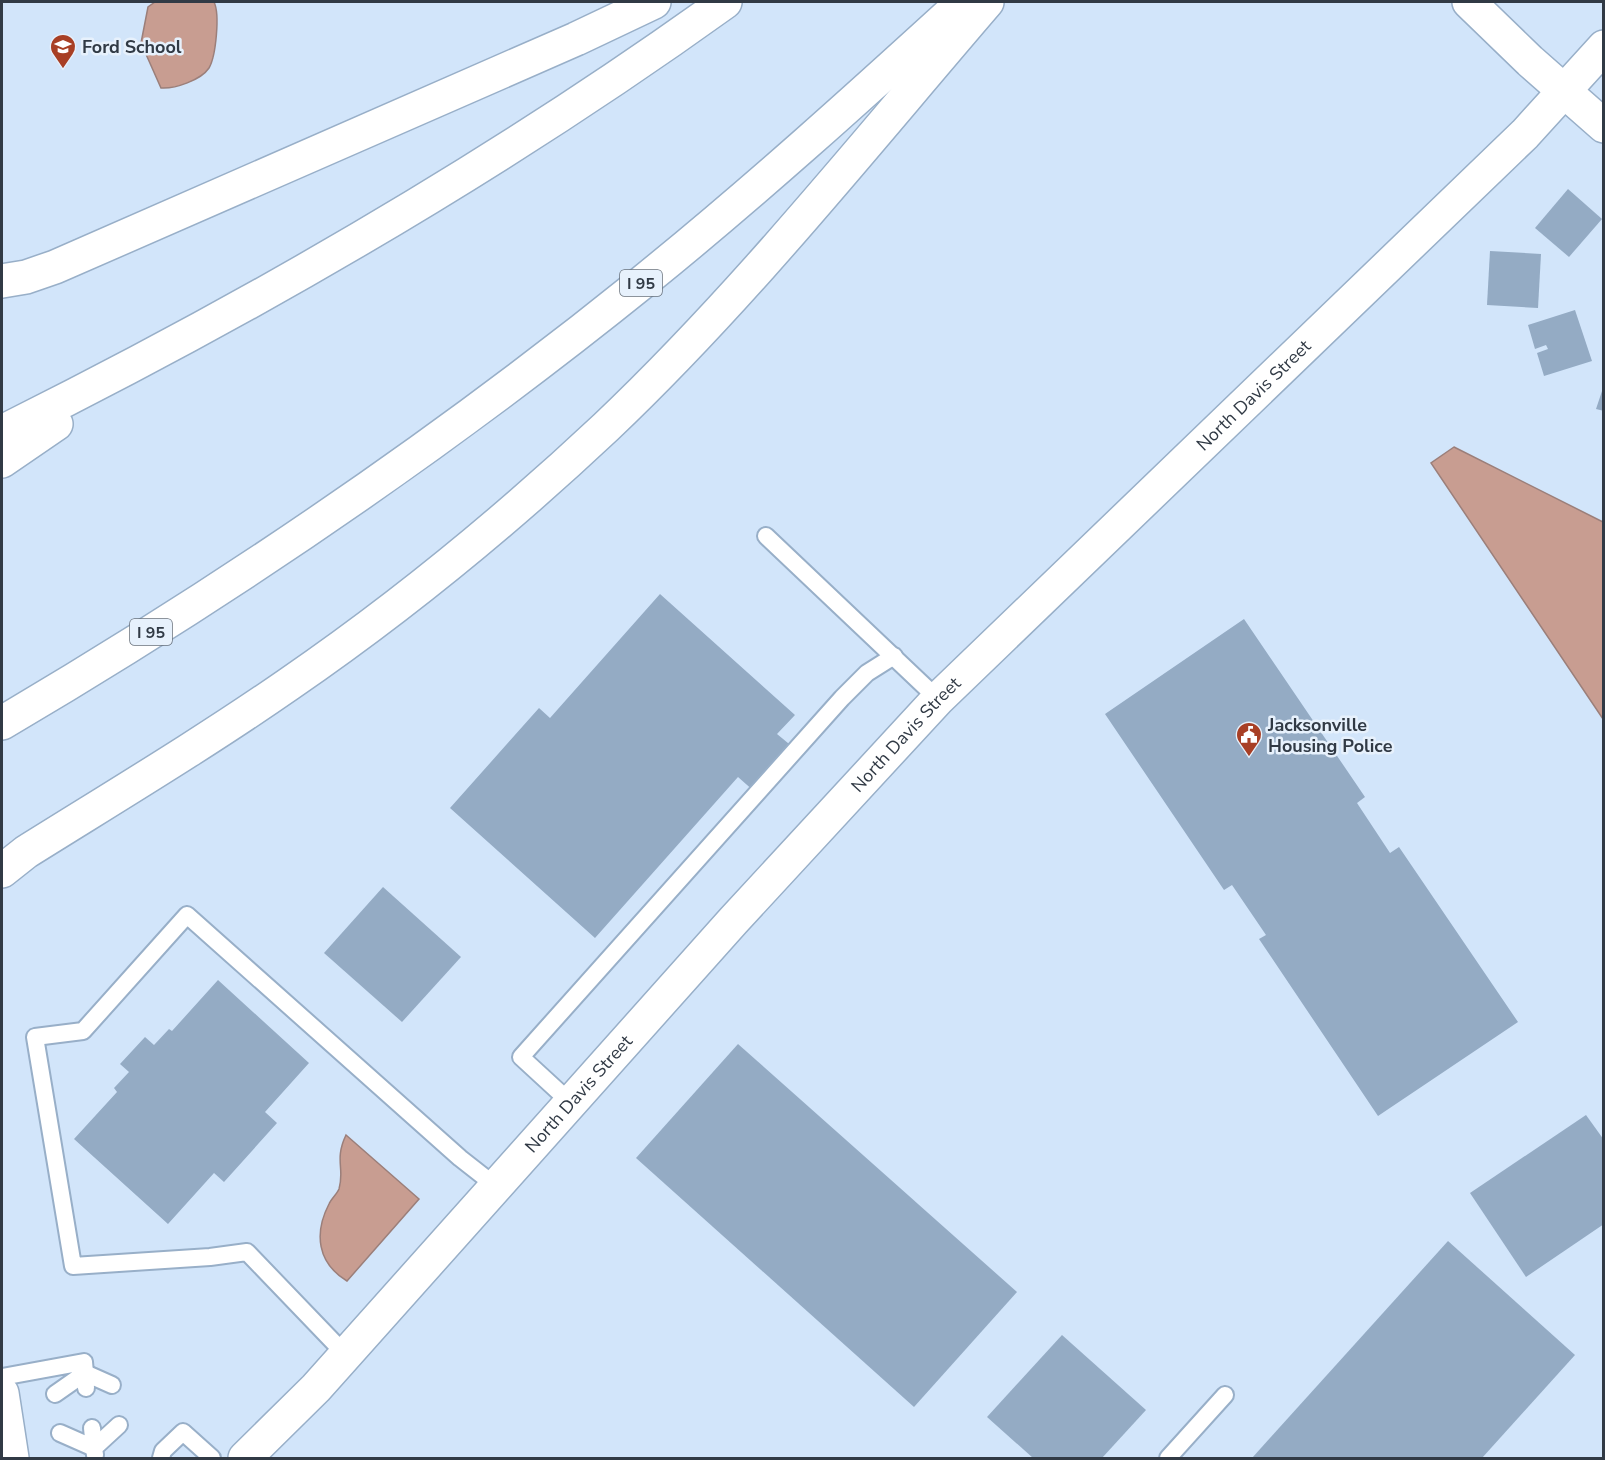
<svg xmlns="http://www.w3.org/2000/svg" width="1605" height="1460" font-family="'Nunito Sans',sans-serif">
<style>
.water{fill:#c89d91;stroke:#9b7f7a;stroke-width:1.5}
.building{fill:#94abc4}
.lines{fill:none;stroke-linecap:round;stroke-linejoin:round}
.service-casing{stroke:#98afc8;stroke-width:20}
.minor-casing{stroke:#98afc8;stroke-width:36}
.tertiary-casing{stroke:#98afc8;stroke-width:36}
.primary-casing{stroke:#98afc8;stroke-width:36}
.motorway-casing{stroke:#98afc8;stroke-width:36}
.service{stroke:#fff;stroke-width:16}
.minor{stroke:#fff;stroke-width:33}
.tertiary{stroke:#fff;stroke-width:33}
.primary{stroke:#fff;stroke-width:33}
.motorway{stroke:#fff;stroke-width:33}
.labels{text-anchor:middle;stroke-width:5;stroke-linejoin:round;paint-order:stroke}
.shield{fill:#e7f1fc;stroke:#68717c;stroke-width:1.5}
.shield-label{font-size:16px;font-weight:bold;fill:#313a45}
.poi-label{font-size:18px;font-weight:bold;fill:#313a45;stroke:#e7f1fc;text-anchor:start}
.street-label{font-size:18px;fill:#313a45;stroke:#e7f1fc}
</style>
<rect width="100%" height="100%" fill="#d2e5fa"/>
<g class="water">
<path d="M155,2h59c6,12 2,54 -5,66 -8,12 -34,21 -48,20l-20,-45 7,-36z"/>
<polygon points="1454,447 1603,522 1603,719 1431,463"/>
<path d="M346,1135l73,64 -72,82c-30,-18 -33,-48 -18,-77 2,-5 8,-10 10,-15 6,-20 -5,-29 7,-54z"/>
</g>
<g class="building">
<polygon points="1568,189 1602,219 1569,257 1535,228"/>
<polygon points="1490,251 1541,254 1538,308 1487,305"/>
<polygon points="1575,310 1592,361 1544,376 1537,353 1548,349 1546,345 1535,349 1528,325"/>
<polygon points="1604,385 1604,411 1596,409"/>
<polygon points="660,594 795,715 777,734 794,748 755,792 738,777 595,938 450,808 539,708 550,718"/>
<polygon points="1244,619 1365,797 1357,803 1390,853 1399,847 1518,1022 1378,1116 1259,939 1266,935 1232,885 1224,890 1105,714"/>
<polygon points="383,887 461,957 402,1022 324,953"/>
<polygon points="218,980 309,1063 265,1112 277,1123 224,1182 214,1173 168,1224 74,1139 117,1092 114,1088 129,1072 120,1064 145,1037 154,1045 169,1029 172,1031"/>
<polygon points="738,1044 1017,1292 914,1407 636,1158"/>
<polygon points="1586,1115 1604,1140 1604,1224 1526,1277 1470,1193"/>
<polygon points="1448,1241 1575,1355 1482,1458 1252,1458"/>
<polygon points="1062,1335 1146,1410 1102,1458 1033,1458 987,1417"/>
</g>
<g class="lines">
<defs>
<g id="service">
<polyline points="766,536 938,699"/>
<polyline points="571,1103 521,1057 842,698 867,673 894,656"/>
<polyline points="345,1354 247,1252 210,1257 73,1266 35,1037 83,1031 187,915 460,1158 497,1187"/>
<polyline points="2,1377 84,1362 85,1373 55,1394"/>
<polyline points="86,1388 85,1373 112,1385"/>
<polyline points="60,1433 94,1448 92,1428"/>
<polyline points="95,1455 94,1448 119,1425"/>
<polyline points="161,1458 163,1451 183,1432 212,1458"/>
<polyline points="1168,1458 1225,1395"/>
</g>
<polyline id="minor" points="1469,2 1530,61 1604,126"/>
<g id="tertiary">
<path id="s1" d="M245,1458l71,-70 417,-467 205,-222 587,-565 79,-87"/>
</g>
<polyline id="primary" points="2,1393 12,1458"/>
<g id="motorway">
<polyline points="2,281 26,277 55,267 576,39 654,2"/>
<path d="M2,432c251,-125 495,-266 723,-430"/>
<polyline points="2,461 56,424"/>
<path d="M2,723c224,-132 440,-279 642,-442 110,-89 215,-184 319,-279"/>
<path d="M2,871l24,-19c88,-55 178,-109 263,-168 112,-77 218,-164 317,-257 138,-131 257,-281 381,-425"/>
</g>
</defs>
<use href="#service" class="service-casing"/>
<use href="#minor" class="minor-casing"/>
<use href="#tertiary" class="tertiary-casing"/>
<use href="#primary" class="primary-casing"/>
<use href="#motorway" class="motorway-casing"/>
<use href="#service" class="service"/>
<use href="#minor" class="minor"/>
<use href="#tertiary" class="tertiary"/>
<use href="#primary" class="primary"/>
<use href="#motorway" class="motorway"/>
</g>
<defs>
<symbol id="school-pin" viewBox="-11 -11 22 30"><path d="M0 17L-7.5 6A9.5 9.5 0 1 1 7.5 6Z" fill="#a83f25" stroke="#e7f1fc"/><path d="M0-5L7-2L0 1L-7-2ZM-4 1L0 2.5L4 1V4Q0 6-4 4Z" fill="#fff"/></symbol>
<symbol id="civic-pin" viewBox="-11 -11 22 30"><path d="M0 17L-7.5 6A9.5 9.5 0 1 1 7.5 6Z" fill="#a83f25" stroke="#e7f1fc"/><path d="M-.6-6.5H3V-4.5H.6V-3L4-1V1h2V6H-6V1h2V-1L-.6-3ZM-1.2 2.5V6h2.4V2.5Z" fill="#fff"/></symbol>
</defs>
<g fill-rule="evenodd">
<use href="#school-pin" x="48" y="32" width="30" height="40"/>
<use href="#civic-pin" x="1234" y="720" width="30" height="40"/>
</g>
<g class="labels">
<g class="shield">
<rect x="620" y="270" width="42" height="26" rx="4.5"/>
<rect x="130" y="619" width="42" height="26" rx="4.5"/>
</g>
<g class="shield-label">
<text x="641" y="289">I 95</text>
<text x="151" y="638">I 95</text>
</g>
<g class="poi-label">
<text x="82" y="53">Ford School</text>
<text x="1268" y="731">Jacksonville<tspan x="1268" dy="21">Housing Police</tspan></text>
</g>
<g class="street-label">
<text dy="6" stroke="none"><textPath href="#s1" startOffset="1466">North Davis Street</textPath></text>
<text dy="6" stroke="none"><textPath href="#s1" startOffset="980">North Davis Street</textPath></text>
<text dy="6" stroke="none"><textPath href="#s1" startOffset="494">North Davis Street</textPath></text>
</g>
</g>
<rect width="1605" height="1460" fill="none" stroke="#313a45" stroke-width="6"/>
</svg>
